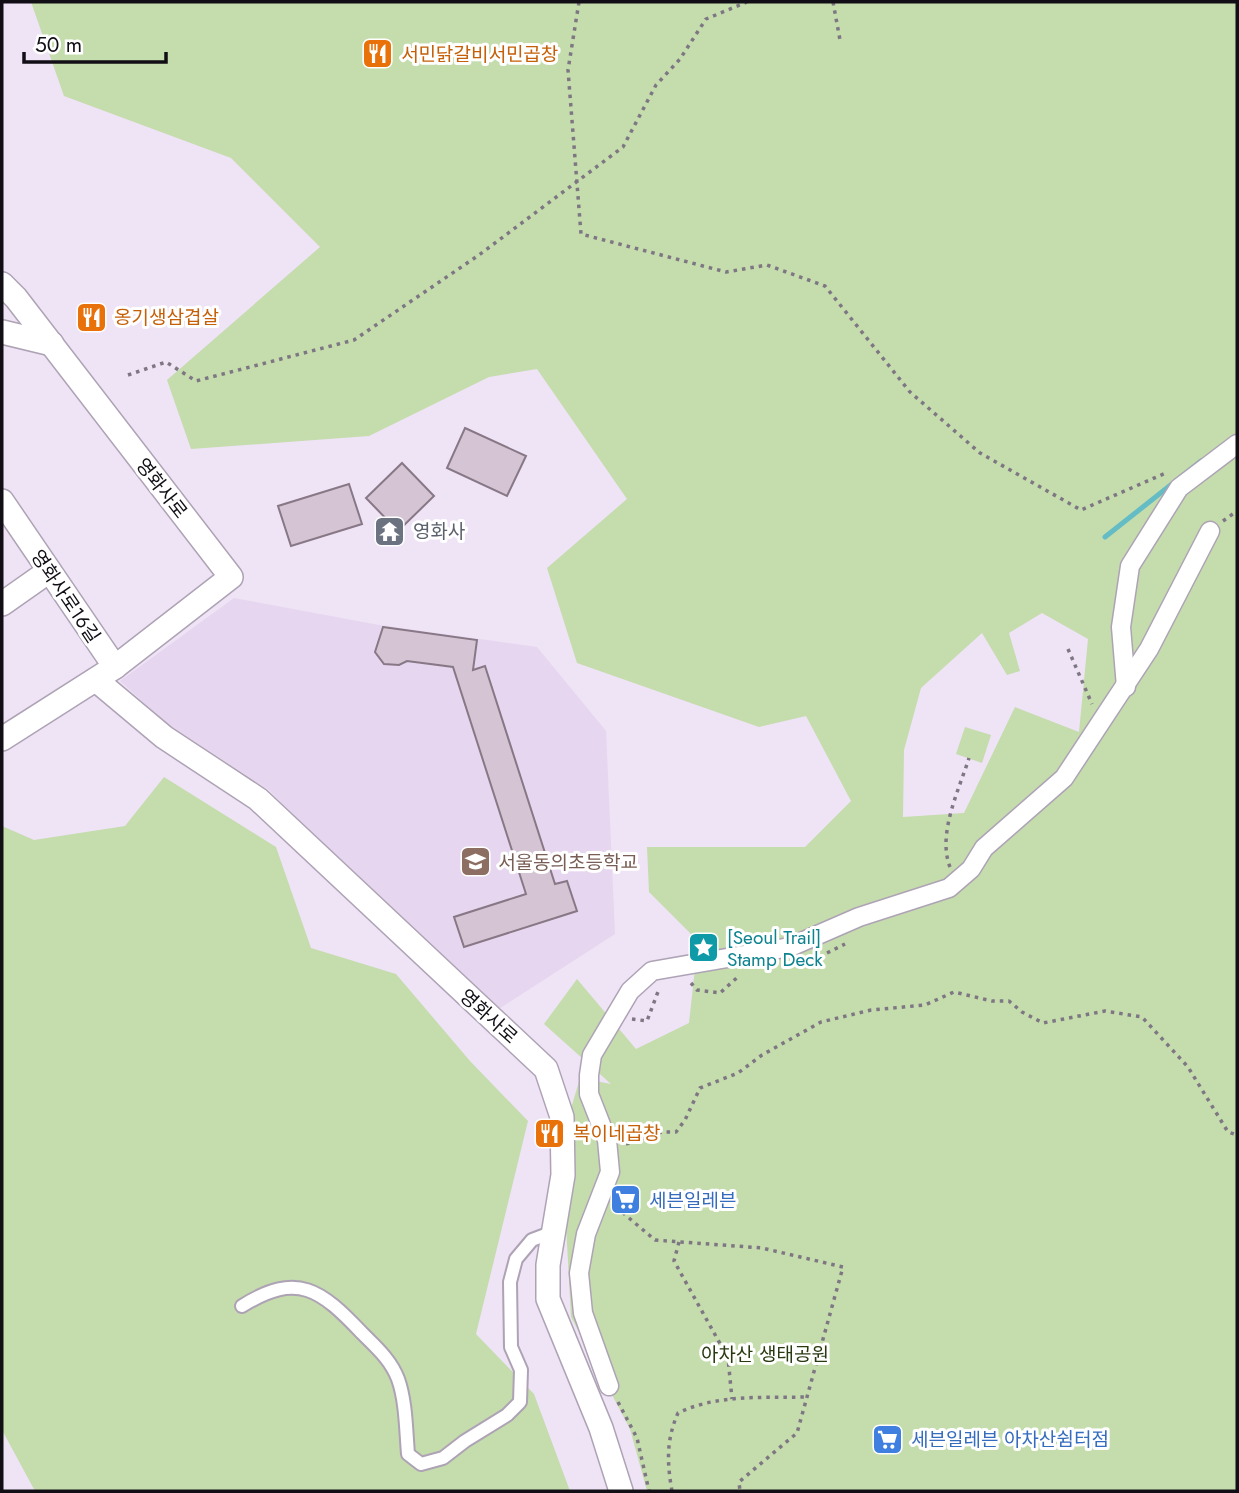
<svg xmlns="http://www.w3.org/2000/svg" width="1239" height="1493" font-family="Jost,'Noto Sans KR',sans-serif">
<style>
.built{fill:#e6d6ef}
.green{fill:#c5dcad;fill-rule:evenodd}
.lines{fill:none;stroke-linecap:round;stroke-linejoin:round}
.stream{stroke:#64bcc5;stroke-width:5}
.building{fill:#d5c4d3;stroke:#887886;stroke-width:2}
.service-casing{stroke:#aea3b5;stroke-width:16}
.pedestrian-casing{stroke:#aea3b5;stroke-width:21}
.minor-casing{stroke:#aea3b5;stroke-width:26}
.path{stroke:#7e7783;stroke-width:3.5;stroke-dasharray:3.5 5;stroke-linecap:butt}
.service{stroke:#fff;stroke-width:12}
.pedestrian{stroke:#fff;stroke-width:18}
.minor{stroke:#fff;stroke-width:23}
.labels{text-anchor:middle;stroke-width:6;stroke-linejoin:round;paint-order:stroke}
.food-label{font-size:19px;fill:#c56008;stroke:#fff;text-anchor:start}
.street-label{font-size:19px;fill:#120e15;stroke:#fff}
.worship-label{font-size:19px;fill:#5b616d;stroke:#fff;text-anchor:start}
.education-label{font-size:19px;fill:#785e54;stroke:#fff;text-anchor:start}
.culture-label{font-size:19px;fill:#0d838f;stroke:#fff;text-anchor:start}
.shop-label{font-size:19px;fill:#366cbe;stroke:#fff;text-anchor:start}
.park-label{font-size:19px;fill:#293a10;stroke:#fff}
</style>
<rect width="100%" height="100%" fill="#efe3f6"/>
<polygon class="built" points="234,598 379,625 537,647 606,731 615,934 494,1012 443,967 269,790 165,722 120,681"/>
<g class="green">
<path d="M31,2h1206v1489h-590l-17,-62 -59,-112 -5,-92 1,-103 13,-44 31,6 -67,-60 33,-45 59,70 53,-26 9,-82 -49,-49 -2,-45h158l46,-46 -45,-85 -47,11 -182,-64 -30,-95 80,-69 -90,-130 -48,8 -120,59 -178,13 -24,-69 153,-133 -89,-89 -167,-62zM1042,613l46,26 -9,93 -64,-25 -51,106 -61,4 1,-67 17,-62 61,-55 25,42 13,-4 -11,-38z"/>
<polygon points="965,727 991,735 982,763 956,754"/>
<polygon points="164,777 276,847 311,948 396,974 470,1061 528,1121 476,1334 534,1394 570,1491 35,1491 2,1430 2,826 34,840 125,826"/>
</g>
<g class="lines">
<polyline class="stream" points="1105,537 1201,461"/>
</g>
<g class="building">
<polygon points="465,428 526,456 507,496 447,468"/>
<polygon points="402,463 434,496 398,531 366,498"/>
<polygon points="349,484 362,524 291,546 278,506"/>
<polygon points="383,627 477,640 473,670 485,666 555,884 567,881 577,911 464,947 454,917 526,894 453,667 407,661 399,665 384,664 375,652"/>
</g>
<g class="lines">
<defs>
<path id="service" d="M242,1306c56,-35 79,-16 120,27 14,14 29,27 36,46 8,22 8,52 10,75l13,10 22,-6 22,-17 42,-26 13,-13 1,-32 -10,-23 -1,-65 6,-23 16,-19 21,-8"/>
<g id="pedestrian">
<polyline points="1126,687 1121,627 1130,566 1179,488 1237,444"/>
<polyline points="609,1386 583,1313 579,1273 586,1234 610,1172 607,1140 589,1094 589,1075 592,1055 630,991 652,971 790,947 859,917 949,888 971,869 984,848 1064,778 1149,649 1210,531"/>
</g>
<g id="minor">
<polyline points="2,284 16,298 231,577 115,667 2,739"/>
<polyline points="2,332 52,344"/>
<polyline points="2,501 115,667"/>
<polyline points="2,604 49,571"/>
<polyline points="96,680 164,737 258,799 546,1069 562,1117 563,1175 548,1265 548,1299 601,1428 621,1491"/>
</g>
</defs>
<use href="#service" class="service-casing"/>
<use href="#pedestrian" class="pedestrian-casing"/>
<use href="#minor" class="minor-casing"/>
<g class="path">
<polyline points="579,2 568,70 581,234 726,272 767,265 825,286 910,392 980,453 1081,510 1168,472"/>
<polyline points="833,2 840,40"/>
<polyline points="128,375 166,362 196,381 354,340 479,255 623,147 656,85 680,59 706,19 747,2"/>
<polyline points="1223,521 1237,511"/>
<polyline points="1068,649 1092,704"/>
<path d="M950,867c-13,-33 9,-77 19,-109"/>
<polyline points="827,953 845,944"/>
<polyline points="691,983 697,990 720,993 740,975"/>
<polyline points="632,1019 647,1021 659,989"/>
<polyline points="626,1144 662,1132 676,1132 685,1120 700,1088 738,1073 762,1055 821,1022 871,1010 925,1005 954,992 992,1001 1009,1001 1022,1012 1043,1023 1105,1011 1142,1017 1188,1067 1228,1132 1237,1135"/>
<polyline points="616,1207 655,1240 762,1248 843,1267 797,1433 739,1482 740,1491"/>
<polyline points="679,1242 674,1261 728,1358 732,1399"/>
<polyline points="618,1402 637,1438 649,1491"/>
<path d="M672,1491c-5,-28 -6,-51 6,-78 39,-19 85,-15 128,-16"/>
</g>
<use href="#service" class="service"/>
<use href="#pedestrian" class="pedestrian"/>
<use href="#minor" class="minor"/>
</g>
<defs>
<symbol id="restaurant-square" viewBox="-11 -11 22 22"><rect x="-9" y="-9" width="18" height="18" rx="4" fill="#e8710a" stroke="#fff"/><path d="M-5-6h1v4h1v-4h1v4h1v-4h1v5L-1.5 .5V6h-2V.5L-5-1ZM5-6V6H3V1.5H1.5Q1.5-4 5-6Z" fill="#fff"/></symbol>
<symbol id="temple-square" viewBox="-11 -11 22 22"><rect x="-9" y="-9" width="18" height="18" rx="4" fill="#6b7280" stroke="#fff"/><path d="M0-6L5-2H3V0L6.5 2.5H4V6H1.5V3h-3V6H-4V2.5H-6.5L-3 0V-2H-5Z" fill="#fff"/></symbol>
<symbol id="school-square" viewBox="-11 -11 22 22"><rect x="-9" y="-9" width="18" height="18" rx="4" fill="#8d6e63" stroke="#fff"/><path d="M0-5L7-2L0 1L-7-2ZM-4 1L0 2.5L4 1V4Q0 6-4 4Z" fill="#fff"/></symbol>
<symbol id="sight-square" viewBox="-11 -11 22 22"><rect x="-9" y="-9" width="18" height="18" rx="4" fill="#0f9aa8" stroke="#fff"/><path d="M0-6L1.8-2.2L6-1.7L2.9 1.2L3.7 5.4L0 3.3L-3.7 5.4L-2.9 1.2L-6-1.7L-1.8-2.2Z" fill="#fff"/></symbol>
<symbol id="supermarket-square" viewBox="-11 -11 22 22"><rect x="-9" y="-9" width="18" height="18" rx="4" fill="#3f7fe0" stroke="#fff"/><path d="M-6-5.5h2.5l.6 2H6L4.5 2H-2.5L-4.4-4H-6ZM-1.5 3.2a1.3 1.3 0 1 0 .1 0ZM3 3.2a1.3 1.3 0 1 0 .1 0Z" fill="#fff"/></symbol>
</defs>
<g fill-rule="evenodd">
<use href="#restaurant-square" x="360" y="36" width="35" height="35"/>
<use href="#restaurant-square" x="74" y="300" width="35" height="35"/>
<use href="#temple-square" x="372" y="514" width="35" height="35"/>
<use href="#school-square" x="458" y="844" width="35" height="35"/>
<use href="#sight-square" x="686" y="930" width="35" height="35"/>
<use href="#restaurant-square" x="532" y="1116" width="35" height="35"/>
<use href="#supermarket-square" x="608" y="1182" width="35" height="35"/>
<use href="#supermarket-square" x="870" y="1422" width="35" height="35"/>
</g>
<g class="labels">
<g class="food-label">
<text x="401" y="61">서민닭갈비서민곱창</text>
<text x="114" y="324">옹기생삼겹살</text>
<text x="573" y="1140">복이네곱창</text>
</g>
<g class="street-label">
<text transform="translate(162 488) rotate(52)" y="7">영화사로</text>
<text transform="translate(66 596) rotate(56)" y="7">영화사로16길</text>
<text transform="translate(489 1016) rotate(42)" y="7">영화사로</text>
</g>
<g class="worship-label">
<text x="413" y="538">영화사</text>
</g>
<g class="education-label">
<text x="498" y="869">서울동의초등학교</text>
</g>
<g class="culture-label">
<text x="727" y="944">[Seoul Trail]<tspan x="727" dy="22">Stamp Deck</tspan></text>
</g>
<g class="shop-label">
<text x="649" y="1207">세븐일레븐</text>
<text x="911" y="1446">세븐일레븐 아차산쉼터점</text>
</g>
<g class="park-label">
<text x="765" y="1361">아차산 생태공원</text>
</g>
</g>
<rect width="1239" height="1493" fill="none" stroke="#120e15" stroke-width="7"/>
<path d="M24 52v10h142v-10" fill="none" stroke="#120e15" stroke-width="3.5"/>
<text x="35" y="52" font-size="21" fill="#120e15" stroke="#ffffff" stroke-width="5" paint-order="stroke">50 m</text>
</svg>
